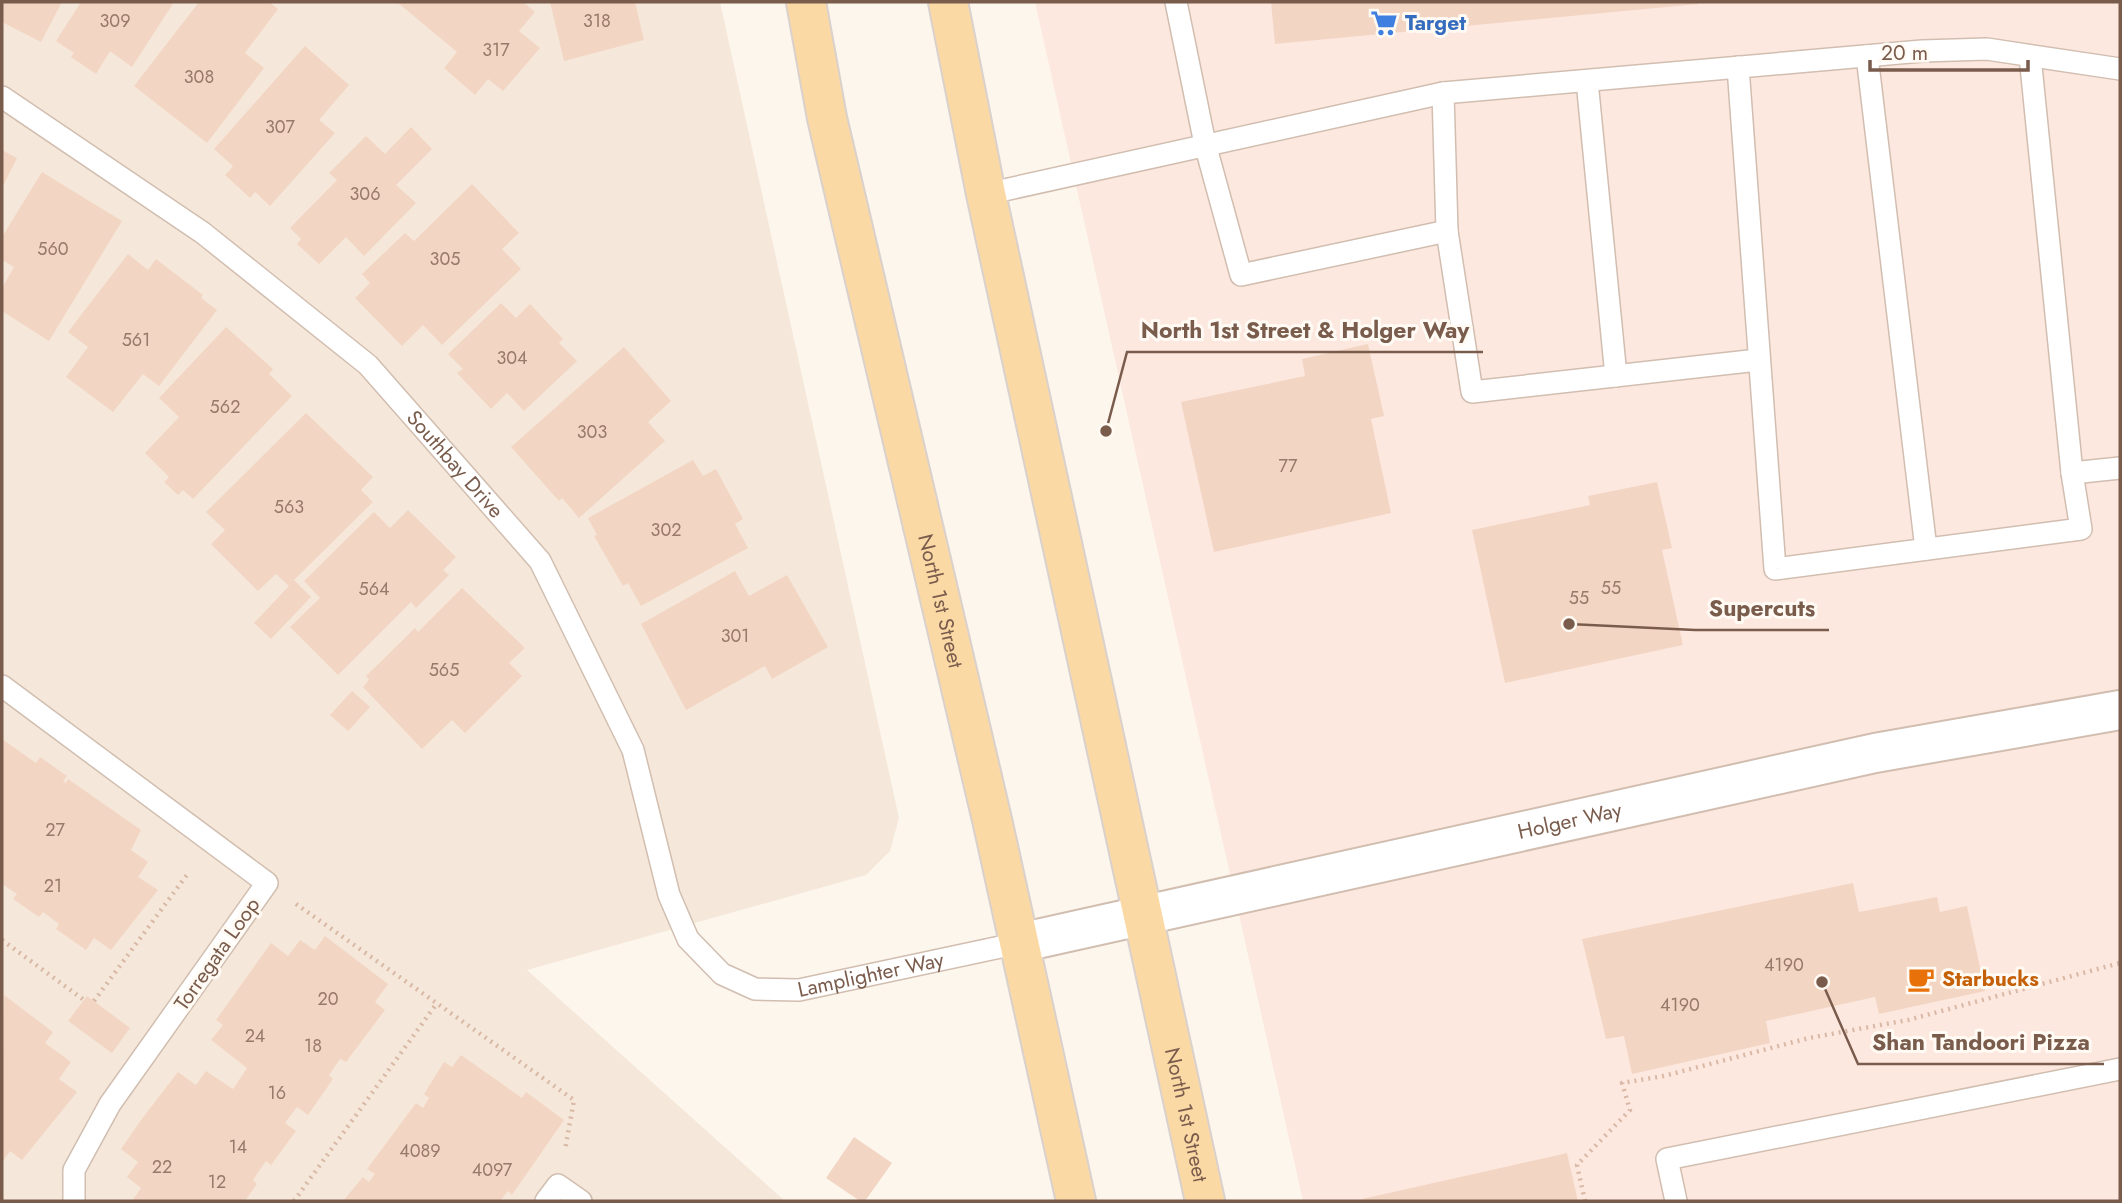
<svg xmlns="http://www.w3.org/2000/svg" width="2122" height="1203" font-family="Jost,sans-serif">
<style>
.residential{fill:#f5e8da}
.commercial{fill:#fde8e0}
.building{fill:#f3d5c3}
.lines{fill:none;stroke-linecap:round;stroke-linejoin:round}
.lane-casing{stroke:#d1beb0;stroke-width:24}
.street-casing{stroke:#d1beb0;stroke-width:42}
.primary-casing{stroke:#dad1cd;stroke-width:42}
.path{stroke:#d9b8a5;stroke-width:4.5;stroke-dasharray:2 5;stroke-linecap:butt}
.lane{stroke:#fff;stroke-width:21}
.street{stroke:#fff;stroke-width:38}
.primary{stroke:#fbd9a5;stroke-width:38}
.labels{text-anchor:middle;stroke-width:6;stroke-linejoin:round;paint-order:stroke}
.number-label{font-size:18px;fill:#987a6a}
.shop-label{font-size:21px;font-weight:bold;fill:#366cbe;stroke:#fffaf3;text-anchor:start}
.street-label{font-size:21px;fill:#7a5c4d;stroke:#fffaf3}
.food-label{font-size:21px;font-weight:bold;fill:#c56008;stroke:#fffaf3;text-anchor:start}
.leader{fill:none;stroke:#7a5c4d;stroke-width:2.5}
.callout-dot{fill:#7a5c4d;stroke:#fffaf3;stroke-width:2.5}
.callout-label{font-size:23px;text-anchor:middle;font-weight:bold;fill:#7a5c4d;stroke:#fffaf3;stroke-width:6;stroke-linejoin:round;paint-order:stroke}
</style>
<rect width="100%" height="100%" fill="#fdf6ec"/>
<polygon class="residential" points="2,2 720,2 899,818 890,851 866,875 527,970 785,1201 2,1201"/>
<polygon class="commercial" points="1035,2 2120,2 2120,1201 1303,1201"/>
<g class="building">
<polygon points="2,2 62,2 41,42 2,22"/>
<polygon points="81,2 174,2 132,67 110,51 96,74 71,57 74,53 56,41"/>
<polygon points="199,2 269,2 278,9 245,53 264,68 207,143 134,86"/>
<polygon points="397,2 523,2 535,12 519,31 540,48 503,91 488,79 475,95 444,68 457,52"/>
<polygon points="550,2 635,2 644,40 564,61"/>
<polygon points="1271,2 1698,2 1698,4 1275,44"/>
<polygon points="305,46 349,85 319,120 335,133 270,206 255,192 250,198 225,175 233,166 214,149"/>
<polygon points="411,127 432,149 396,185 416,203 364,256 346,237 319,264 297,244 301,239 290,228 337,180 329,173 366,136 385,154"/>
<polygon points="2,150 17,158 2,188"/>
<polygon points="42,172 122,221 49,341 2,311 2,288 14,267 2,260 2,237"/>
<polygon points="472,184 519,233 502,249 521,269 442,345 423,325 402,346 355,298 370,283 362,274 405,233 414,241"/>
<polygon points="128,254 148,270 156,259 203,295 201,298 217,310 159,386 143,374 113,412 66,377 88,347 68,332"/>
<polygon points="501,303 516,318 530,304 563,339 559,343 577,361 524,411 507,393 491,409 457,373 463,369 448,354"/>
<polygon points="226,327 273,369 269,374 292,396 193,499 183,490 178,495 164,482 169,477 145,453 179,417 159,398"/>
<polygon points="1368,344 1384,416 1371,419 1391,513 1214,552 1181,402 1305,376 1302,359"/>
<polygon points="624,347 671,401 648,422 665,441 579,518 562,498 559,501 511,447"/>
<polygon points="306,413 373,477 361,490 373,502 294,580 311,597 271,639 254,623 289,586 276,574 258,591 211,544 225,530 206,512"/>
<polygon points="693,460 703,476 716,469 743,519 735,524 748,548 641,606 628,583 623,586 594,536 597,535 588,518"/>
<polygon points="1657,482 1672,548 1662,550 1683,645 1505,683 1472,530 1590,505 1588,496"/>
<polygon points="408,510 456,557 443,570 449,575 416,608 411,602 338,675 290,627 320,598 304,581 374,512 390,528"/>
<polygon points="735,571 749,596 787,575 828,647 772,679 765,666 686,710 641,624"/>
<polygon points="462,588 525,648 509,663 522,676 465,733 452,720 422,749 363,687 369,680 366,676 415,628 418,632"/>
<polygon points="352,691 370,707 348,731 330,715"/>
<polygon points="2,739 36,763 40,757 67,776 63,781 66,783 68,779 141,830 131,850 148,862 138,877 158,890 111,950 94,938 86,950 56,929 59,924 43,912 39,917 13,899 17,894 2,884"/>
<polygon points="1853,883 1859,912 1937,897 1940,912 1967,906 1985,991 1879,1014 1875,997 1766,1021 1770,1043 1632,1074 1624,1036 1606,1039 1582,939"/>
<polygon points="325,936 388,984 375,1002 385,1010 346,1062 340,1059 329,1075 333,1079 308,1115 297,1107 285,1123 296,1131 271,1165 266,1161 253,1180 257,1184 245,1201 132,1201 141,1188 127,1177 138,1162 121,1149 141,1120 178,1072 196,1085 206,1071 233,1089 247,1068 211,1040 223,1025 216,1020 271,943 288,956 300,940 315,950"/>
<polygon points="4,995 53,1032 45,1043 71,1062 59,1079 77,1092 22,1160 10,1151 2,1162"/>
<polygon points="87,996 130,1028 112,1053 68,1021"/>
<polygon points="461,1055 522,1098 526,1092 564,1120 512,1195 508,1191 500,1201 343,1201 363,1177 369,1182 375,1174 367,1169 416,1103 423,1108 429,1098 424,1094 444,1062 452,1067"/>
<polygon points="854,1137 892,1163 865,1201 860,1201 826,1178"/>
<polygon points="1567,1153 1578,1201 1363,1201 1362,1199"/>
</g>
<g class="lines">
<defs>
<g id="lane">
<polyline points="1176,2 1205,144 1241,275 1447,231"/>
<polyline points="1867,56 1926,549"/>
<polyline points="1738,67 1775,569 2081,529 2072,473 2030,56"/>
<polyline points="1587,81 1616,376"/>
<polyline points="1443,93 1447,231 1472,392 1758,360"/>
<path id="s1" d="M2,97l201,136 165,132 172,196 93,189 36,145 19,44 34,35 33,15 44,1 220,-47"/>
<polyline points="986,194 1443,93 1922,51 1987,49 2120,69"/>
<polyline points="2072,473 2120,468"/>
<polyline points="2,686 267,883 110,1104 74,1170 74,1201"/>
<polyline points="546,1201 558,1185 581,1201"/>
<polyline points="1676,1201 1667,1159 2120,1069"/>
</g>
<g id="street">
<path id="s2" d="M1019,943l856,-190 245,-43"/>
</g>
<g id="primary">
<path id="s3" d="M806,2l21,116 166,706 83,377"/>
<path id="s4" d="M948,2l38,192 219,1007"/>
</g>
</defs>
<use href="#lane" class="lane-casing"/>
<use href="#street" class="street-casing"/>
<use href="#primary" class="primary-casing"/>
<g class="path">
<polyline points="296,904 574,1100 565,1150"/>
<polyline points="2,940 84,1000"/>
<polyline points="94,1001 189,872"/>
<polyline points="294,1201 437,1003"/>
<polyline points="1585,1201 1577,1165 1630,1110 1622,1083 1664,1076 1809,1038 1908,1020 2120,963"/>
</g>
<use href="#lane" class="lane"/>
<use href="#street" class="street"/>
<use href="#primary" class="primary"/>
</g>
<defs>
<symbol id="supermarket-bare" viewBox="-9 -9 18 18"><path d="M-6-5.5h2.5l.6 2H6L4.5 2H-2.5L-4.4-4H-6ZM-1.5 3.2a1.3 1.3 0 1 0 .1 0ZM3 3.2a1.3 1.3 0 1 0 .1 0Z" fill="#3f7fe0" stroke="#fffaf3" stroke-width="2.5" paint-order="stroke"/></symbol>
<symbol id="cafe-bare" viewBox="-9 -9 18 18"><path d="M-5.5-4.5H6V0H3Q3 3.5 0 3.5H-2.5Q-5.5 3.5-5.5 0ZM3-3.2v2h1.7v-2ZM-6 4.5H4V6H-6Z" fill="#e8710a" stroke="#fffaf3" stroke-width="2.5" paint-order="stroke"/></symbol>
</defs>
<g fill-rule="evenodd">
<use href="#supermarket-bare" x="1365" y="4" width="38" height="38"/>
<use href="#cafe-bare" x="1902" y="960" width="38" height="38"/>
</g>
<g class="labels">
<g class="number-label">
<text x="115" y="27">309</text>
<text x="597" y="27">318</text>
<text x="496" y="56">317</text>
<text x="199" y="83">308</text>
<text x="280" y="133">307</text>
<text x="365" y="200">306</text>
<text x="53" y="255">560</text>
<text x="445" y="265">305</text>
<text x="136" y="346">561</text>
<text x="512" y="364">304</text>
<text x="225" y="413">562</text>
<text x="592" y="438">303</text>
<text x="1288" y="472">77</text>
<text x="289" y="513">563</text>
<text x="666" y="536">302</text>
<text x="1611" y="594">55</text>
<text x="374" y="595">564</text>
<text x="1579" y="604">55</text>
<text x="735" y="642">301</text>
<text x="444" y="676">565</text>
<text x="55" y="836">27</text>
<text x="53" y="892">21</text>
<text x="1784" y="971">4190</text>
<text x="328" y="1005">20</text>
<text x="1680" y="1011">4190</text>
<text x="255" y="1042">24</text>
<text x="313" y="1052">18</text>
<text x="277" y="1099">16</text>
<text x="238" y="1153">14</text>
<text x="420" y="1157">4089</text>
<text x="162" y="1173">22</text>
<text x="492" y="1176">4097</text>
<text x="217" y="1188">12</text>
</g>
<g class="shop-label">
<text x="1405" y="30">Target</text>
</g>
<g class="street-label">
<text dy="7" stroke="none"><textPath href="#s1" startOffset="586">Southbay Drive</textPath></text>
<text dy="7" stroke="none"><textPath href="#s3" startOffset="614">North 1st Street</textPath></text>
<text dy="7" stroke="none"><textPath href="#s2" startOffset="564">Holger Way</textPath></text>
<text transform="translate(217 954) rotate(-55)" y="7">Torregata Loop</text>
<text dy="7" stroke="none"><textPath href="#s1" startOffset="1325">Lamplighter Way</textPath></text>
<text dy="7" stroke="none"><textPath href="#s4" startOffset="1138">North 1st Street</textPath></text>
</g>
<g class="food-label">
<text x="1942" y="986">Starbucks</text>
</g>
</g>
<path class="leader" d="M1106 431L1127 352H1483M1569 624L1695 630H1829M1822 982L1858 1064H2104"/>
<g class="callout-dot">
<circle cx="1106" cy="431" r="7"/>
<circle cx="1569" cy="624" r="7"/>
<circle cx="1822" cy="982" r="7"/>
</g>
<g class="callout-label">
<text x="1305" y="338">North 1st Street &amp; Holger Way</text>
<text x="1762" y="616">Supercuts</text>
<text x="1981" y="1050">Shan Tandoori Pizza</text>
</g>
<rect width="2122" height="1203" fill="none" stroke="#7a5c4d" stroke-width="7"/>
<path d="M1870 60v10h158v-10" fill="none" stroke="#7a5c4d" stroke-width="3.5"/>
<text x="1881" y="60" font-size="21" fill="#7a5c4d" stroke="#fffaf3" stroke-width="5" paint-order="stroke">20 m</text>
</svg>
